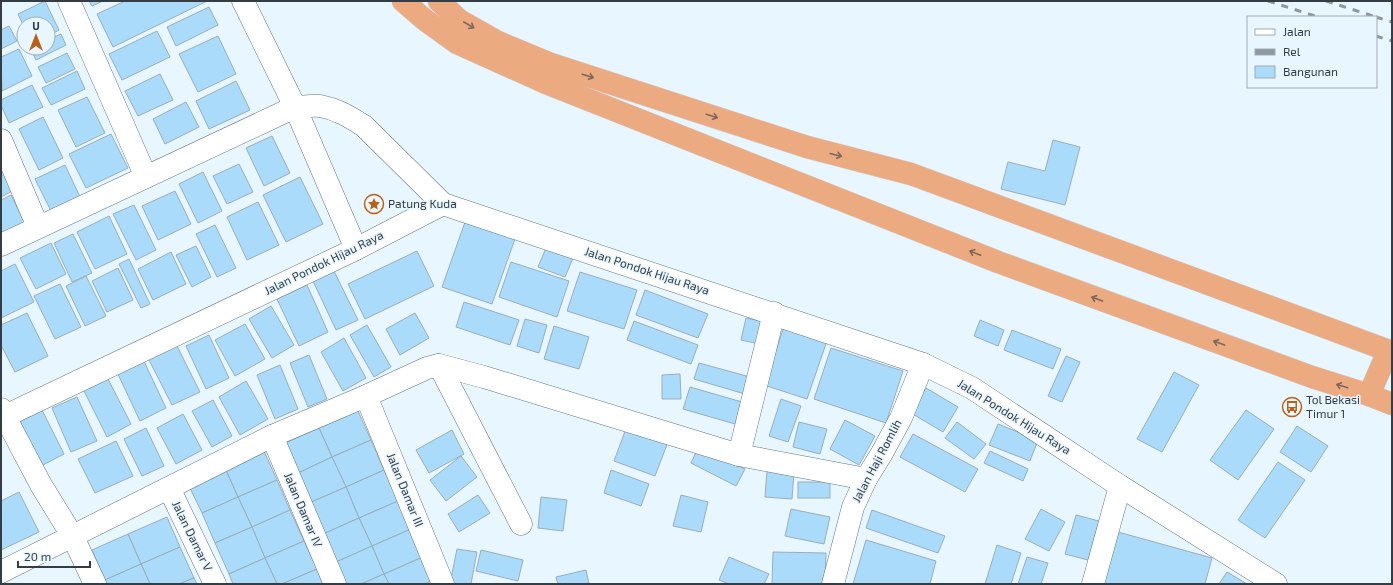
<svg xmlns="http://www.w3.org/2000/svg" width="1393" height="585" font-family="'Exo 2',sans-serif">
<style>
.building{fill:#aadbfa;stroke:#98aebc}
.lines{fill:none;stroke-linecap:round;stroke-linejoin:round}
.minor-casing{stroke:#637784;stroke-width:23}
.tertiary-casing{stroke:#637784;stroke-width:23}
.motorway-casing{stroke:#d2d4d6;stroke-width:23}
.minor{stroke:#fff;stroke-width:22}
.tertiary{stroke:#fff;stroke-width:22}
.motorway{stroke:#ecaa81;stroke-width:22}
.rail{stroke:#8c979f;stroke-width:3;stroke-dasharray:7 7;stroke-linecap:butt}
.oneway{stroke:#7e695c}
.labels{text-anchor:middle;stroke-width:3;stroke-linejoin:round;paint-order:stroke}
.poi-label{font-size:12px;fill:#343d43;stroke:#e8f6ff;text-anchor:start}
.street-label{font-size:12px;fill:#343d43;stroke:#e8f6ff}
</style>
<rect width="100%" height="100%" fill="#e8f6ff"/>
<g class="building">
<polygon points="45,1 59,30 48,36 48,24 24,24 24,27 18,14"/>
<polygon points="89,1 103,1 92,6"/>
<polygon points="125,1 207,1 113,47 97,14"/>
<polygon points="209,7 218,25 176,46 167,27"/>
<polygon points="9,26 17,41 1,49 1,30"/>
<polygon points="157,31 170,57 122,80 109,54"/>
<polygon points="61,34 66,45 36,60 31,49 48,48 48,40"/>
<polygon points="218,36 236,74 198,92 179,54"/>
<polygon points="19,49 32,76 2,91 1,57"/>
<polygon points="67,53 75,69 46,83 38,67"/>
<polygon points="77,71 85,89 51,105 42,88"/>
<polygon points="160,74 173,100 138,116 125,91"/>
<polygon points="236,81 250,110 209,129 196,101"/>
<polygon points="32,85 43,107 9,123 1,105 1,100"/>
<polygon points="87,97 105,133 76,147 58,110"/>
<polygon points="186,102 199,127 165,144 153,119"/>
<polygon points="43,117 63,158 39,170 19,129"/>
<polygon points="111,134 128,168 86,188 69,154"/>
<polygon points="272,136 290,173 264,186 246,148"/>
<polygon points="1053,140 1080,147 1065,205 1001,189 1008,162 1045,171"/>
<polygon points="239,164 253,192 227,204 213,176"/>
<polygon points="65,165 81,199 52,213 35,179"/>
<polygon points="1,168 12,191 1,197"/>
<polygon points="203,172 222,211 198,223 179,184"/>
<polygon points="300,177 323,224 286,242 263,195"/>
<polygon points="175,191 191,224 158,240 142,206"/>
<polygon points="11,195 27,227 1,240 1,200"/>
<polygon points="258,202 279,245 247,260 227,217"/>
<polygon points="134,205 156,250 136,260 113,214"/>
<polygon points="109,216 127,254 95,269 77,232"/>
<polygon points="465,222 515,239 492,304 442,287"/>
<polygon points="215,225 236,268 217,277 196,234"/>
<polygon points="73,234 92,273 72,282 54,243"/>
<polygon points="51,243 66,274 36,289 20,258"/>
<polygon points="196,246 211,277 192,287 176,255"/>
<polygon points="546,248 573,258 565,277 538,267"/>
<polygon points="417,251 434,286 365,319 348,284"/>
<polygon points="171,252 186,284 153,300 138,269"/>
<polygon points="129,259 150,304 141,308 119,264"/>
<polygon points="511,262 569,281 557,317 499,297"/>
<polygon points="15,264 34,302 1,318 1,271"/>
<polygon points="118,268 133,300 107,312 92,281"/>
<polygon points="334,271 358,320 336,330 313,281"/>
<polygon points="580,272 637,290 624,329 567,311"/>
<polygon points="86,276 106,316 85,326 66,286"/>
<polygon points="60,284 81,327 55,339 34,296"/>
<polygon points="307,285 328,332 299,346 277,299"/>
<polygon points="645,290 708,314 698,338 636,315"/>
<polygon points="464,302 519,320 510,345 456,327"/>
<polygon points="271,306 294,345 272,358 249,319"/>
<polygon points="27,313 48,356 15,372 1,345 1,325"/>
<polygon points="415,313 429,338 400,355 386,329"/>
<polygon points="746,318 764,322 759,344 741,340"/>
<polygon points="525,319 547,325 539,353 517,346"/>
<polygon points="980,320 1004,330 998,346 974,336"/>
<polygon points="634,321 698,345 691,364 627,340"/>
<polygon points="786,321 829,335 807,399 764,385"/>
<polygon points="245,324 265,359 235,376 215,340"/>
<polygon points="367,325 391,367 374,377 350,335"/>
<polygon points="554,326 589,337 579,369 544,359"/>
<polygon points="1012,330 1061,349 1053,369 1004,350"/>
<polygon points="209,335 229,378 206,389 186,346"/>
<polygon points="344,338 366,378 343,391 321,352"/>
<polygon points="175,342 200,392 172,405 147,356"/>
<polygon points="831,348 903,371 886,423 814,399"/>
<polygon points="309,355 327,399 308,407 290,363"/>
<polygon points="1066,356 1080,362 1062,402 1048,396"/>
<polygon points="142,357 166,408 140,421 116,370"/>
<polygon points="699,363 750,377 745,394 694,379"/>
<polygon points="280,365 298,409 275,419 257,375"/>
<polygon points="1174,372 1199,385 1162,452 1137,439"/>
<polygon points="680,374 681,399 662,399 662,375"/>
<polygon points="107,377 131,424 107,437 83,389"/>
<polygon points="246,381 268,419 240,435 219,397"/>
<polygon points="690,387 742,402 735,424 683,409"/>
<polygon points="926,388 958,407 943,432 911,413"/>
<polygon points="77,397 97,441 71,452 52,408"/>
<polygon points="781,399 801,406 788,442 769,436"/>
<polygon points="213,400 232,436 212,447 192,411"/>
<polygon points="42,410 64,454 41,466 19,422"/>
<polygon points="1246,410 1274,429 1238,480 1210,460"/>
<polygon points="358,411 371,440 332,457 319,428"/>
<polygon points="183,414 202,450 176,464 157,428"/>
<polygon points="845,420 875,436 859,465 830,449"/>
<polygon points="799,422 827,429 820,454 793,447"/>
<polygon points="957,422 986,444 974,459 945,438"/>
<polygon points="998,424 1038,440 1030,461 989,445"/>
<polygon points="627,426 668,442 655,476 614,461"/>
<polygon points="1297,426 1328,446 1311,472 1280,452"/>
<polygon points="146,428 164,466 142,476 124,439"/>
<polygon points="319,428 332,457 296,474 283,444"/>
<polygon points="452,430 464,454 429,473 416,450"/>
<polygon points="913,434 978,469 965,492 900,457"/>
<polygon points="371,440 384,470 346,487 332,457"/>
<polygon points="116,441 133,476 95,493 78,459"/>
<polygon points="699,446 745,469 736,486 691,463"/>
<polygon points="264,451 277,480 238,497 225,468"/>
<polygon points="990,451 1028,469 1023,481 984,463"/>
<polygon points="461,456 477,477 446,501 430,480"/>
<polygon points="332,457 346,487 309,503 296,474"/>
<polygon points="1278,462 1305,480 1265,538 1238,520"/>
<polygon points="225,468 238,497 202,513 188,484"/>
<polygon points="384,470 398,501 359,518 346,487"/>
<polygon points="611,470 649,484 641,506 604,493"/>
<polygon points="767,471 794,473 792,499 765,497"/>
<polygon points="277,480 290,510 252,527 238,497"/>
<rect x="798" y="482" width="32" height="16"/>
<polygon points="346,487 359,518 323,534 309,503"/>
<polygon points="19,492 39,532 1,550 1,501"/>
<polygon points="478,495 490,513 459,532 448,514"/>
<polygon points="681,495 708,502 701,532 673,526"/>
<polygon points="238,497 252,527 215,543 202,513"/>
<polygon points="541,497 567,500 563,531 538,528"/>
<polygon points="398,501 411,529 372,546 359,518"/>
<polygon points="791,509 830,517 824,544 785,536"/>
<polygon points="1041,509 1065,522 1049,551 1025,539"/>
<polygon points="290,510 304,541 265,558 252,527"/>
<polygon points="872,510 945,536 938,553 866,528"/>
<polygon points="1076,515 1099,521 1088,560 1065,554"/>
<polygon points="167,517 180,547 141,564 128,534"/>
<polygon points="359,518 372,546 336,562 323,534"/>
<polygon points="252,527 265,558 229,574 215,543"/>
<polygon points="411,529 423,557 384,574 372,546"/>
<polygon points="1118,532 1212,558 1205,584 1103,584"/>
<polygon points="128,534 141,564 105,580 92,550"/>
<polygon points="866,540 936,561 930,584 853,584"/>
<polygon points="304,541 317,569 282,584 277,584 265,558"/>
<polygon points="997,545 1021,553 1011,584 985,584"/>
<polygon points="372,546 384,574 361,584 345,584 336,562"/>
<polygon points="180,547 194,578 179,584 150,584 141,564"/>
<polygon points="457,549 477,552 471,584 450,584"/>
<polygon points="481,550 523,560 518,581 476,571"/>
<polygon points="773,552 826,553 825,584 772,584"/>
<polygon points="423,557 434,580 424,584 389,584 384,574"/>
<polygon points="729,557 769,574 764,584 729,584 719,580"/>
<polygon points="1027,557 1048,563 1041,584 1018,584"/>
<polygon points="265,558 277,584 233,584 229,574"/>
<polygon points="141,564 150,584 107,584 105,580"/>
<polygon points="317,569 323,584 282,584"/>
<polygon points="586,570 589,584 558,584 556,577"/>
<polygon points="1227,572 1247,584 1219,584"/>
<polygon points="384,574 389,584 361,584"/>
<polygon points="194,578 197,584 179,584"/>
</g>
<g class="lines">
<defs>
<g id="minor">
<polyline points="69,1 146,177"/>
<polyline points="243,1 295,107 356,249"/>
<polyline points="1,140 38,227"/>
<path d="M1,245l294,-138c8,0 17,-2 25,-1 17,3 30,11 44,20l79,78"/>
<polyline points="439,365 521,524"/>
<polyline points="366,396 443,584"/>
<polyline points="1,409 41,485 73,537 95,584"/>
<polyline points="272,436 335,584"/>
<polyline points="739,455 774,313"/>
<polyline points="169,488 215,584"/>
<polyline points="1,572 272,436 366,396 427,368 439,365 484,377 739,455 866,479"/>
<polyline points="833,584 853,507 866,479 882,453 901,418 923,364"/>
<polyline points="1093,584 1120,486"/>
</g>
<polyline id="tertiary" points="1,418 356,249 443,204 923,364 972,388 1120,486 1276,584"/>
<g id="motorway">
<polyline points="403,1 425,20 457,43 546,83 998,262 1312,377 1369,395 1392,404"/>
<polyline points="439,1 459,20 498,42 551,64 807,147 911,174 1392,352"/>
<polyline points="1369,395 1388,351"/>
</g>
</defs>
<use href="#minor" class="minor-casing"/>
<use href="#tertiary" class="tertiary-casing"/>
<use href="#motorway" class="motorway-casing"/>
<use href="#minor" class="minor"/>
<use href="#tertiary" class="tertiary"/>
<use href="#motorway" class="motorway"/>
<g class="rail">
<polyline points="1268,1 1318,17"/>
<polyline points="1326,1 1376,17"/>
<polyline points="1376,17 1392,22"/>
<polyline points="1376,36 1392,41"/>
</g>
</g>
<defs><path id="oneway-shaft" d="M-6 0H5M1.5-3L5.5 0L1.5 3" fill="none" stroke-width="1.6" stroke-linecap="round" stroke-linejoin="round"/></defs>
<g class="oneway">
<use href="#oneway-shaft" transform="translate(469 25) rotate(30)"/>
<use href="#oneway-shaft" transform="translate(588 76) rotate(18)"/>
<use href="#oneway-shaft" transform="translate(712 116) rotate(18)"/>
<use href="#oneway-shaft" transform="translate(836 155) rotate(14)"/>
<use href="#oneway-shaft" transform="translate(975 253) rotate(-158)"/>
<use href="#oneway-shaft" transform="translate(1097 299) rotate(-160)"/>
<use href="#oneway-shaft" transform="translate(1219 343) rotate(-160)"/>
<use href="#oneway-shaft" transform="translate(1342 386) rotate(-163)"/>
</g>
<defs>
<symbol id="sight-ring" viewBox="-11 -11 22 22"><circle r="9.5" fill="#e8f6ff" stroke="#be6013" stroke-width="1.5"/><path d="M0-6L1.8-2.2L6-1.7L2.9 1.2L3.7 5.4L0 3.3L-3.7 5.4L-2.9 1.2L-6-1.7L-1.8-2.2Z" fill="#be6013"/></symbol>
<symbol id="bus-ring" viewBox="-11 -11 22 22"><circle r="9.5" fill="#e8f6ff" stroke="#be6013" stroke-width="1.5"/><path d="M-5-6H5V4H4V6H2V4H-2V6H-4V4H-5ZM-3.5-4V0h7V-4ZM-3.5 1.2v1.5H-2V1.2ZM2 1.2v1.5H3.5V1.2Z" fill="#be6013"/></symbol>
</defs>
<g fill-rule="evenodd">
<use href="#sight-ring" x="363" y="193" width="22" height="22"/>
<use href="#bus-ring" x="1281" y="396" width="22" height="22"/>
</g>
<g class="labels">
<g class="poi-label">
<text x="388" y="208">Patung Kuda</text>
<text x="1306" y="404">Tol Bekasi<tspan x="1306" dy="14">Timur 1</tspan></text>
</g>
<g class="street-label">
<text transform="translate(324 263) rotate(-26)" y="4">Jalan Pondok Hijau Raya</text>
<text transform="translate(647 271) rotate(18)" y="4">Jalan Pondok Hijau Raya</text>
<text transform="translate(1014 417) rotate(32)" y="4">Jalan Pondok Hijau Raya</text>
<text transform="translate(877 461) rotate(-62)" y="4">Jalan Haji Romlih</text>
<text transform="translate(405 490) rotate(68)" y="4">Jalan Damar III</text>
<text transform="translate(303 510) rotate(67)" y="4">Jalan Damar IV</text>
<text transform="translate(192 536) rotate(64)" y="4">Jalan Damar V</text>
</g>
</g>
<rect width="1393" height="585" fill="none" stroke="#343d43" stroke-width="4"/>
<rect x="1247" y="16" width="130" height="72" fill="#e8f6ff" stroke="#a0acb4"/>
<rect x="1255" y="29" width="20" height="6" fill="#ffffff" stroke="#a0acb4"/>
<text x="1283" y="36" font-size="12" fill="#343d43">Jalan</text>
<rect x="1255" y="49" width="20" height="6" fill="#8c979f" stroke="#a0acb4"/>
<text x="1283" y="56" font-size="12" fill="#343d43">Rel</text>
<rect x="1255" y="66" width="20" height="12" fill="#aadbfa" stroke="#a0acb4"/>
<text x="1283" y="76" font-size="12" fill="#343d43">Bangunan</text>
<g transform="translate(36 36)"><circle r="19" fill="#e8f6ff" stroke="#a0acb4"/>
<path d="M0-3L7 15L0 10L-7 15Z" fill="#be6013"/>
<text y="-6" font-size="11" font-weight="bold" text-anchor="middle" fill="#343d43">U</text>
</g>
<path d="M18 561v6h72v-6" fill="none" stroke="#343d43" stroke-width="2"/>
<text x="24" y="561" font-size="12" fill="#343d43" stroke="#e8f6ff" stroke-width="3" paint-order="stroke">20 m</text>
</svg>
